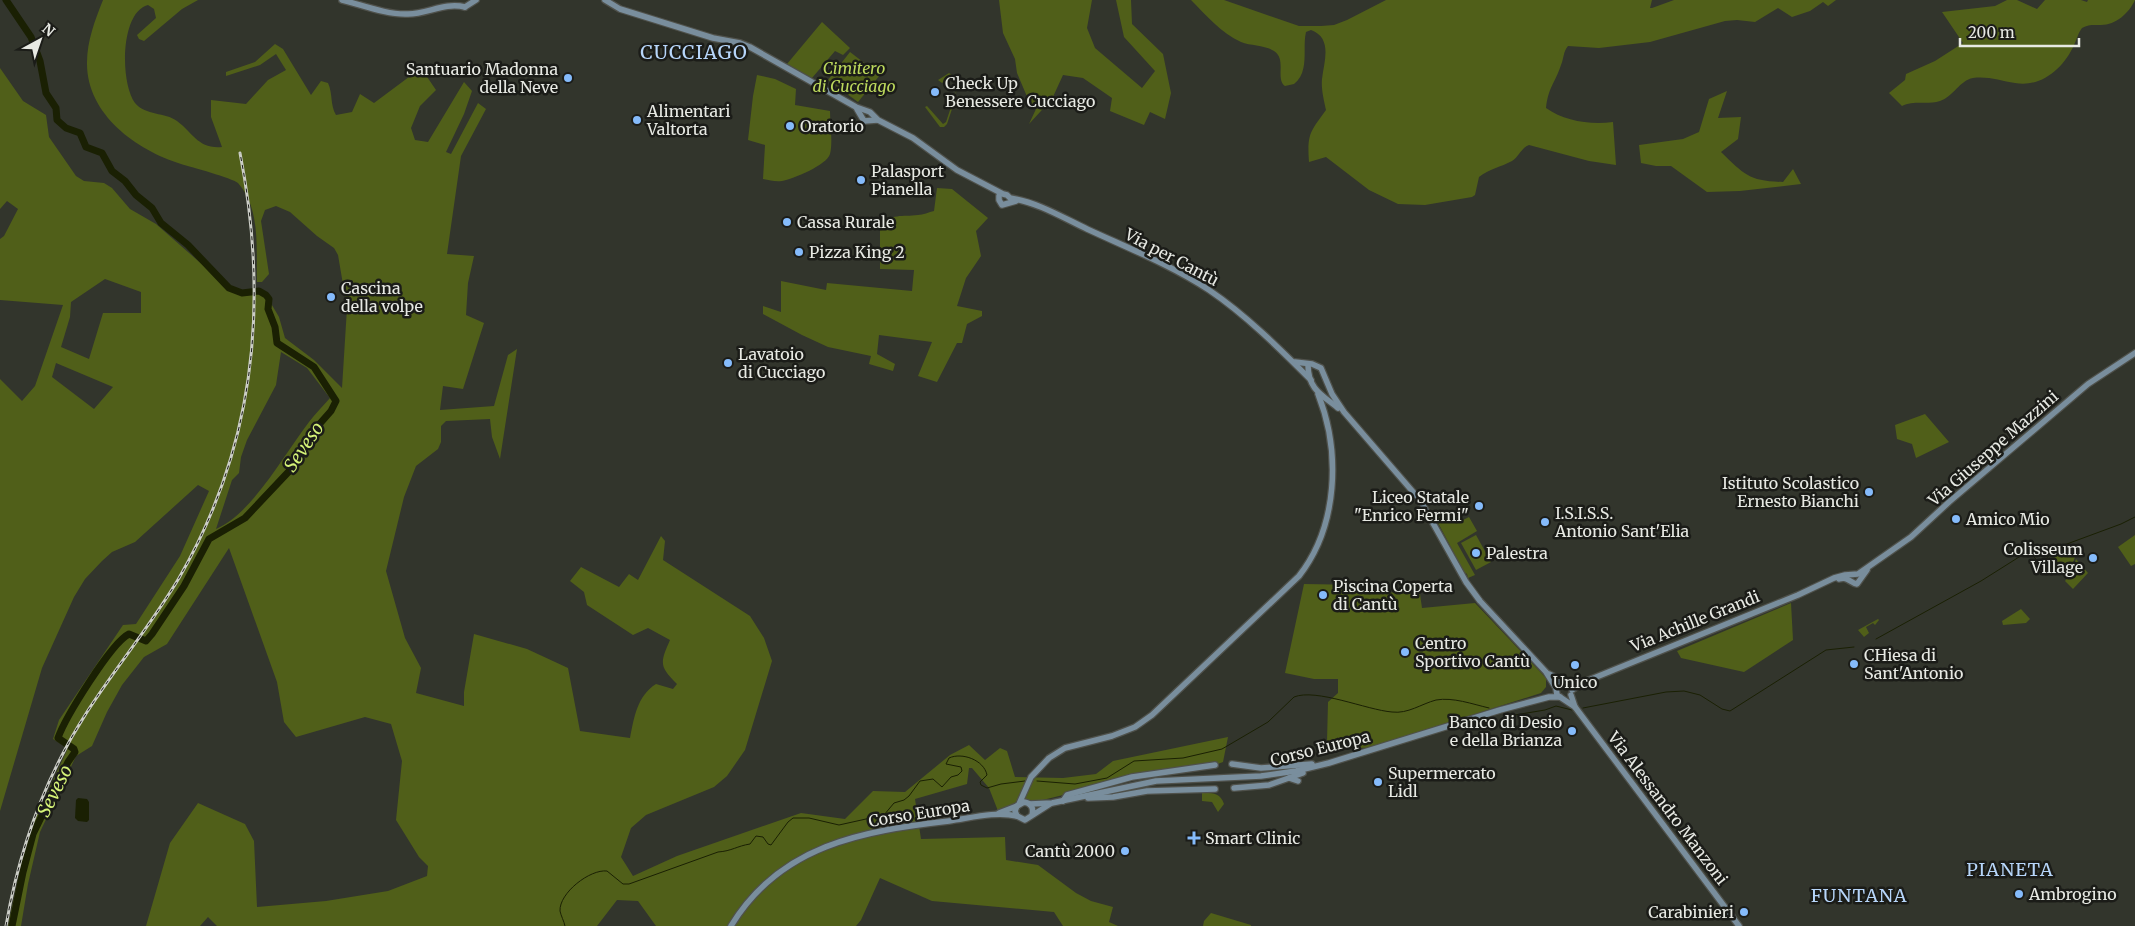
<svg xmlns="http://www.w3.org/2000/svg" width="2135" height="926" font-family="Merriweather,serif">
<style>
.green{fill:#505f19;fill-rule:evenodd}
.water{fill:#1a2003}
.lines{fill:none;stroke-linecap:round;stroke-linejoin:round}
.stream{stroke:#1a2003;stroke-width:1}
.river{stroke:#1a2003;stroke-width:7}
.secondary-casing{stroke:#4f514b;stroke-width:8}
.secondary{stroke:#798e9d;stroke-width:5.5}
.rail-casing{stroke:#cbcdc6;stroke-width:3}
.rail{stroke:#1b1c18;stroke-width:1;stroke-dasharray:4;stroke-linecap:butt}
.poi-dot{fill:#85bbfb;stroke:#1b1c18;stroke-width:2}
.labels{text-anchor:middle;stroke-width:5;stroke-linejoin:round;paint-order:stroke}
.park-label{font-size:16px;font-style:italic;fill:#bdda5d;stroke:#1b1c18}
.poi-label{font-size:16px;fill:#e7e9e3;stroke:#1b1c18;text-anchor:start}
.street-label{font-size:16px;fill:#e7e9e3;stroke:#1b1c18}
.water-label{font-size:18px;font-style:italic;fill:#d6f478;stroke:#1b1c18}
.neighbourhood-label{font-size:18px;letter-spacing:1px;fill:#b7d6fa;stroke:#1b1c18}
.quarter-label{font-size:19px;letter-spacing:1px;fill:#b7d6fa;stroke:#1b1c18}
</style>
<rect width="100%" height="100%" fill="#32352c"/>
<g class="green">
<path d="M103,0h95l-16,9 -38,32 -5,-2 -2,-4 19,-17 -2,-9 -6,-4c-28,7 -28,78 -13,98 11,13 30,9 42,18 16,12 21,28 45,26l-11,-30v-17l35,4 22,-24 18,-10 -10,-16 -16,11 -34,11v-4l29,-10 20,-18 8,5 28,46 10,-14 7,2c5,11 2,22 8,32l16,-3 8,-18 14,9 47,-35 15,22 -16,16 -9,22 4,12 13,2 36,-60 8,9 -8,23 -18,38 5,2 27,-51 8,6 -25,47 -14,98 27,2 -6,27 -2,32 18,8 -21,66 -20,-3 -3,24 54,-4 14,-51 9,-6 -17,110 -8,-22 -2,-18 -44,2 -5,5v16l-3,7 -22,17 -12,31 -18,74 19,67 16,30 -5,25 48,13v-14l10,-58 53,15 41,19 12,63 50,7c4,-20 7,-42 26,-54l17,5 4,-5c-18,-18 -17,-21 -7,-44l-22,-12 -15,7 -46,-30 -3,-13 -14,-11 11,-14 38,20 10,-13 9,6 23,-44 4,5 -2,19 87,56 14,22 8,23 -27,89 -18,26 -13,11 -68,28 -15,13 -10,29 12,19 44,-20 124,-43 44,6 28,-28 32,1 45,-37 19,-10 16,15 15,-12 7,3 8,26 48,1 33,-4 17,-13 115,-24 -5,25 -8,3 -119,22 -98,24 -9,-23 -17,-20h-3l-2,16 -52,15 6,40 84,-2 1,23 32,5 38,28 15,8 22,6 -4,15 9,4h-55l-9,-14 -122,-11 -52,-23 -19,42 -5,6h-200l-18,-25 -21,-1 -20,26h-380l-9,-9 -8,9h-54l24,-83 28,-40 47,21 9,17 3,66 69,-6 62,-10 39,-15 1,-10 -9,-9 -23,-37 6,-59 -11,-37 -26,-7 -69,20 -12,-15 -7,-40 -48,-134 -62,96 -23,13 -22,28 -15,27 -15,34 -16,10 -36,76 -12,52 -7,42h-13l15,-68 14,-43 31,-67 -15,-9 6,-19 64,-95 13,-1 44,-68 29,-65 -11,-6 -63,57 -23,10 -10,9 -17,18 -11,18 -32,71 -42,143v-432l22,22 13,-15 28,-81 -63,-5v-61l4,-3 14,-27 -11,-8 -7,8v-141l23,33 23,14 3,22 27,39 8,5 20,2 8,5 18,21 26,15 73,64 13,5 17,-2 7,4 13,22 6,21 29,22 28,28 5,-80 -9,-53 -4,-7 -17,-12 -27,-24 -14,-6 -11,4 -4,11 8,53 -7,8h-5c-1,-32 4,-74 -19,-99 -6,-5 -47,-16 -57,-19 -45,-14 -95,-50 -94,-102 0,-21 8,-42 16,-62zM105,279l36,13v21h-38l-14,46 -28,-12 9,-30 1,-15zM281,352l26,16 23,30c-7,8 -15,16 -21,24 -24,31 -57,92 -93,107l16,-49 7,-7 2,-16 6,-17 29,-55zM56,363l57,24 -19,22 -42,-32z"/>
<polygon points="999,0 1092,0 1087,28 1095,48 1142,88 1155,71 1124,37 1116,0 1131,0 1132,24 1163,54 1171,93 1165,119 1150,112 1144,125 1110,111 1112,98 1083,78 1063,75 1052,99 1029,124 1036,109 1031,106 1017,73 1015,59 1003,33"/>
<path d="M1191,0h33l75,26h22l13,-1 13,-5 39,-20h266l-2,8h2l22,-8h162l-8,6 -5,-4 -13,9 -18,6 -14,-9 -23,14 -18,-2 -12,1 -75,21 -51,6 -31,-2c-5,6 -4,12 -7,19 -6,18 -13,23 -15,43 18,13 44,17 67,14l3,43 -27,-4 -60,-16c-8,3 -10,12 -17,16 -11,6 -23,8 -33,16l-4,18 -3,2 -47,8 -27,-1 -29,-14 -43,-33 -17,5c-2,-28 1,-30 17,-52 -2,-9 -5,-21 -4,-31 2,-17 11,-41 -11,-49l-5,2c-4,17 4,39 -12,52l-9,2c-10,-7 2,-27 -11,-35 -9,-6 -23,-5 -33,-9 -20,-9 -35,-27 -50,-42z"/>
<path d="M2007,0h10l20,9 8,-9h36l6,2 1,-2h47c-6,13 -19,25 -34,25 -7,0 -12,-1 -19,3 -4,5 -5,11 -8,17 -10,23 -33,43 -59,38 -14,-2 -27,-7 -42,-5 -13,2 -20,19 -33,23 -12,4 -27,-1 -38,5l-13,-13 16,-13 1,-6 29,-13 28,-18 -21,-31 53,-6z"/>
<polygon points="822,22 850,48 843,55 835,51 812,78 787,64"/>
<polygon points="850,52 880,75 858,102 828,80"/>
<polygon points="949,73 961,81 954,97 959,83 951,76 942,83 938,80"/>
<path d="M757,75l18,4 21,10 -1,16 35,6c0,13 3,31 0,43 -3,11 -37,25 -48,27 -7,1 -12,-1 -19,-2l2,-34 -17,-5 5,-44z"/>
<path d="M1727,91l-9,27 23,-1 -3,22 -17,13c24,23 28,29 62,30l10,-13 8,15 -61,7 -33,1 -36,-26h-15l-15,-3 -2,-18 44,-6 16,-7 10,-33z"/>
<polygon points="953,101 954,103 947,124 944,127 940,127 925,107 927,106 943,124 946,122"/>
<path d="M937,188l15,1 36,29 -12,13 5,25 -15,22 -9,28 25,5v5l-15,8 -5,19h-5l-20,39 -19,-6 14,-34 -53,-7 -2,19 18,10 -2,7 -24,-7 2,-8 -43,-9 -26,-12 -39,-21v-8l18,6v-31l45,9 1,-7 85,8 2,-21 -34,-1v-43c11,-13 22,-9 38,-11 5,0 11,-3 16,-4z"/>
<polygon points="1925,414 1949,442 1916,458 1912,444 1897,439 1895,425"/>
<polygon points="1450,511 1457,523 1469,517 1477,531 1457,543 1475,575 1468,578 1467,574 1464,572 1436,519"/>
<polygon points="1476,535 1491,562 1476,570 1461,543"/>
<polygon points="2135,535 2135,564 2131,566 2118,547"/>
<polygon points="2070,544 2075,557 2069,574 2051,555 2057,549"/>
<polygon points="2076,559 2088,573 2073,589 2065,581 2071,573"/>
<polygon points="1304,584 1364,585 1365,591 1420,594 1422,608 1475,603 1546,678 1546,687 1541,693 1368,748 1334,747 1327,742 1328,702 1338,693 1338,679 1314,679 1285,673"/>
<polygon points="1791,603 1793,640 1744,672 1681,658 1677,651"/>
<polygon points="2021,609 2030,619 2026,623 2003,625 2002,621"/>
<polygon points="1878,619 1879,620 1875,625 1873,623 1866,627 1869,633 1864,637 1858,630"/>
<path d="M1202,793c10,0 18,-1 22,11l-6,8 -6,-10 -10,-1z"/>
<polygon points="1211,913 1251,925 1251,926 1203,926 1204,921"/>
</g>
<polygon class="water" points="78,798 87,799 89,802 89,820 87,822 78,821 75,818 76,800"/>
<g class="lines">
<g class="stream">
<polyline points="1876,639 1981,581 2027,552 2032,554 2038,562 2043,562 2056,548 2121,524 2135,517"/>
<polyline points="1583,708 1666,692 1684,691 1700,695 1722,709 1730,711 1826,650 1854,647"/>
<polyline points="1509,716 1545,710 1556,706 1572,710"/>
<path d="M1037,781l38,3 32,-6 27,-17 49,-3 39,-9 46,-27 26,-25c22,-9 73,13 98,15 16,2 29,-8 44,-12 17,-3 36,4 53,8"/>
<path d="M565,926c-1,-5 -4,-10 -5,-15 -1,-18 30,-42 47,-40l16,13h6l89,-32c14,-1 19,-6 32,-8l6,-8 7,1 5,7 3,1 17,-23 5,-4h16l30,7 45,-10 10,-12 10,-3 5,-4 11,-15 13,-2 9,8 9,-10 7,-2 4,-4 -1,-4 -15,-3 3,-6c13,-6 35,2 38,17l-7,7 1,3 6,3 14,-4 24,-3"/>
</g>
<path class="river" d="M6,0l25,37 9,24 6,32 10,15 1,12 9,8 14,5 6,14 16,6 10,18 13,10 11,14 16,13 9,15 27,22 41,43 13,5 17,-2 7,4 3,4 -1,10 7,18 2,16 37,24 22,34 -5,10 -15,17 -22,38 -49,52 -36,21 -25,47 -32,48 -6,7 -17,-7c-18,9 -64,84 -71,104l16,11 1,3 -7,10 -35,72 -10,38 -11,54"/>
<defs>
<g id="secondary">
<path d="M342,0c20,5 45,15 66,14 20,0 36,-12 57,-7"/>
<path d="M605,0l15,9 93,29 27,5 10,4 106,60 14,5 8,8 35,18 44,32 46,24 4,1 3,3c27,4 52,19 77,31 41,19 84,36 122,61 37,25 71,59 102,90"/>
<polyline points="465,7 476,0"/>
<polyline points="857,109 864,121 877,120"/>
<polyline points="999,196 999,200 1002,205 1016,201"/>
<polyline points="1295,362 1312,364 1321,368 1332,394 1344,412 1420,500 1466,582 1480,601 1546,672 1556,688"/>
<path d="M1308,365c0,24 14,30 30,43"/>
<path d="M1839,579c9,-3 11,4 18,5l10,-14"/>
<polyline points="1549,674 1569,684 1582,682"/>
<polyline points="1562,683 1556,688 1557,695 1575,707 1739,926"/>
<polyline points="1572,690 1584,682 1798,595 1834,578 1845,575 1858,574 1911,537 1949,502 2088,384 2135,353"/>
<polyline points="1571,695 1575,707"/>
<polyline points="1232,764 1261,768 1312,764"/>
<polyline points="1289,778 1298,781"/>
<polyline points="1234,788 1269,785 1303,773"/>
<polyline points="1088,798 1113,797 1147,791 1215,789"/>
<polyline points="1063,801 1067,795 1132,777 1215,765"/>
<path d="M1019,804l12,-27 18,-19 16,-10 47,-12 23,-9 17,-12 147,-139c39,-50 42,-124 19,-182"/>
<polyline points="1030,804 1052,803 1156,781 1261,776 1296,771 1329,763 1500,710 1549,697 1560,697"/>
<polyline points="999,813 1017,806"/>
<path d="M1032,815c2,-7 -1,-12 -8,-13l-7,4 -2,5 2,5 8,4 25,-16"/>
<path d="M731,926c49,-81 131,-95 218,-105 22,-3 46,-10 68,-5"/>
</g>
</defs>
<use href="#secondary" class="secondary-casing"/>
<use href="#secondary" class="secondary"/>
<defs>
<path id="rail" d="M6,926c13,-76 39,-149 81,-214 29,-45 64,-87 92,-134 77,-133 90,-277 61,-425"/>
</defs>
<use href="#rail" class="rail-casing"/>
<use href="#rail" class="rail"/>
</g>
<g class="poi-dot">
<circle cx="568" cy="78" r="5"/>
<circle cx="935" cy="92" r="5"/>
<circle cx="637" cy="120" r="5"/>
<circle cx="790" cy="126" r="5"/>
<circle cx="861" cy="180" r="5"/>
<circle cx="787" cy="222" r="5"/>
<circle cx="799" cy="252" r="5"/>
<circle cx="331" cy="297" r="5"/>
<circle cx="728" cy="363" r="5"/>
<circle cx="1869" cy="492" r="5"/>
<circle cx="1479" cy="506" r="5"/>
<circle cx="1956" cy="519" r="5"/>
<circle cx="1545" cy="522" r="5"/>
<circle cx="1476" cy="553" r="5"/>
<circle cx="2093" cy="558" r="5"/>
<circle cx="1323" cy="595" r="5"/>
<circle cx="1405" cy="652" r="5"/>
<circle cx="1854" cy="664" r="5"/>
<circle cx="1575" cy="665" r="5"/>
<circle cx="1572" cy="731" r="5"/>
<circle cx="1378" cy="782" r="5"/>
<path d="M1191.5 830.5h5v5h5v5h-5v5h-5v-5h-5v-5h5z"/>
<circle cx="1125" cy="851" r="5"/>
<circle cx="2019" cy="894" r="5"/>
<circle cx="1744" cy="912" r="5"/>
</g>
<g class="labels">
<g class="park-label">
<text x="854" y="74">Cimitero<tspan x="854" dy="18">di Cucciago</tspan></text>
</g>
<g class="poi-label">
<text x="558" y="75" text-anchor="end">Santuario Madonna<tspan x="558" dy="18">della Neve</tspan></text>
<text x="945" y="89">Check Up<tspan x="945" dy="18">Benessere Cucciago</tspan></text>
<text x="647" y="117">Alimentari<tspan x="647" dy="18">Valtorta</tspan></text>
<text x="800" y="132">Oratorio</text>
<text x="871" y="177">Palasport<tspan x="871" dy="18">Pianella</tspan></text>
<text x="797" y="228">Cassa Rurale</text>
<text x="809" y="258">Pizza King 2</text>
<text x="341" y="294">Cascina<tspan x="341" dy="18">della volpe</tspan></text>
<text x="738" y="360">Lavatoio<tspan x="738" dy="18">di Cucciago</tspan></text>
<text x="1859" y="489" text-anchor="end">Istituto Scolastico<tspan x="1859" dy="18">Ernesto Bianchi</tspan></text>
<text x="1469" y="503" text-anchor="end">Liceo Statale<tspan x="1469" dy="18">"Enrico Fermi"</tspan></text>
<text x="1555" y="519">I.S.I.S.S.<tspan x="1555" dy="18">Antonio Sant'Elia</tspan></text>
<text x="1966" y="525">Amico Mio</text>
<text x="2083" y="555" text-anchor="end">Colisseum<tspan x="2083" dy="18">Village</tspan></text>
<text x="1486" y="559">Palestra</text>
<text x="1333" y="592">Piscina Coperta<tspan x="1333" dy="18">di Cantù</tspan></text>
<text x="1415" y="649">Centro<tspan x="1415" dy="18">Sportivo Cantù</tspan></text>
<text x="1864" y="661">CHiesa di<tspan x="1864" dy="18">Sant'Antonio</tspan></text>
<text x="1575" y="688" text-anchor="middle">Unico</text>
<text x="1562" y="728" text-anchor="end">Banco di Desio<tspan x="1562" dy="18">e della Brianza</tspan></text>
<text x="1388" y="779">Supermercato<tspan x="1388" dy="18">Lidl</tspan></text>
<text x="1205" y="844">Smart Clinic</text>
<text x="1115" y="857" text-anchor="end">Cantù 2000</text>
<text x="2029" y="900">Ambrogino</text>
<text x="1734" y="918" text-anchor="end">Carabinieri</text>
</g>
<g class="street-label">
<text transform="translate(1172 257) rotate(28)" y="6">Via per Cantù</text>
<text transform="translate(1993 448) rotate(-41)" y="6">Via Giuseppe Mazzini</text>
<text transform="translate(1695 621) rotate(-22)" y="6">Via Achille Grandi</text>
<text transform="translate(1320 748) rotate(-14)" y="6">Corso Europa</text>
<text transform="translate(1668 808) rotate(53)" y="6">Via Alessandro Manzoni</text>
<text transform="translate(919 813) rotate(-9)" y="6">Corso Europa</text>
</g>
<g class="water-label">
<text transform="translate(304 447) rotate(-56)" y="6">Seveso</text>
<text transform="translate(55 791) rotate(-63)" y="6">Seveso</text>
</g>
<g class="neighbourhood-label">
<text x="2010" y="876">PIANETA</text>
<text x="1859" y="902">FUNTANA</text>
</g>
<g class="quarter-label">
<text x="694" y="59">CUCCIAGO</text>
</g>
</g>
<g transform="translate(40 40) rotate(40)" stroke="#1b1c18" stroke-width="4" paint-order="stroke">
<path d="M0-4L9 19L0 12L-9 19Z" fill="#e7e9e3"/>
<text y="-8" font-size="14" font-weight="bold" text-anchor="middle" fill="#e7e9e3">N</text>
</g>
<path d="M1960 38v8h119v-8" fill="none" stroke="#e7e9e3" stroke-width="2.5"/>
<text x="1968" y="38" font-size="15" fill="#e7e9e3" stroke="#1b1c18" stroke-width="4" paint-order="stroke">200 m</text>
</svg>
